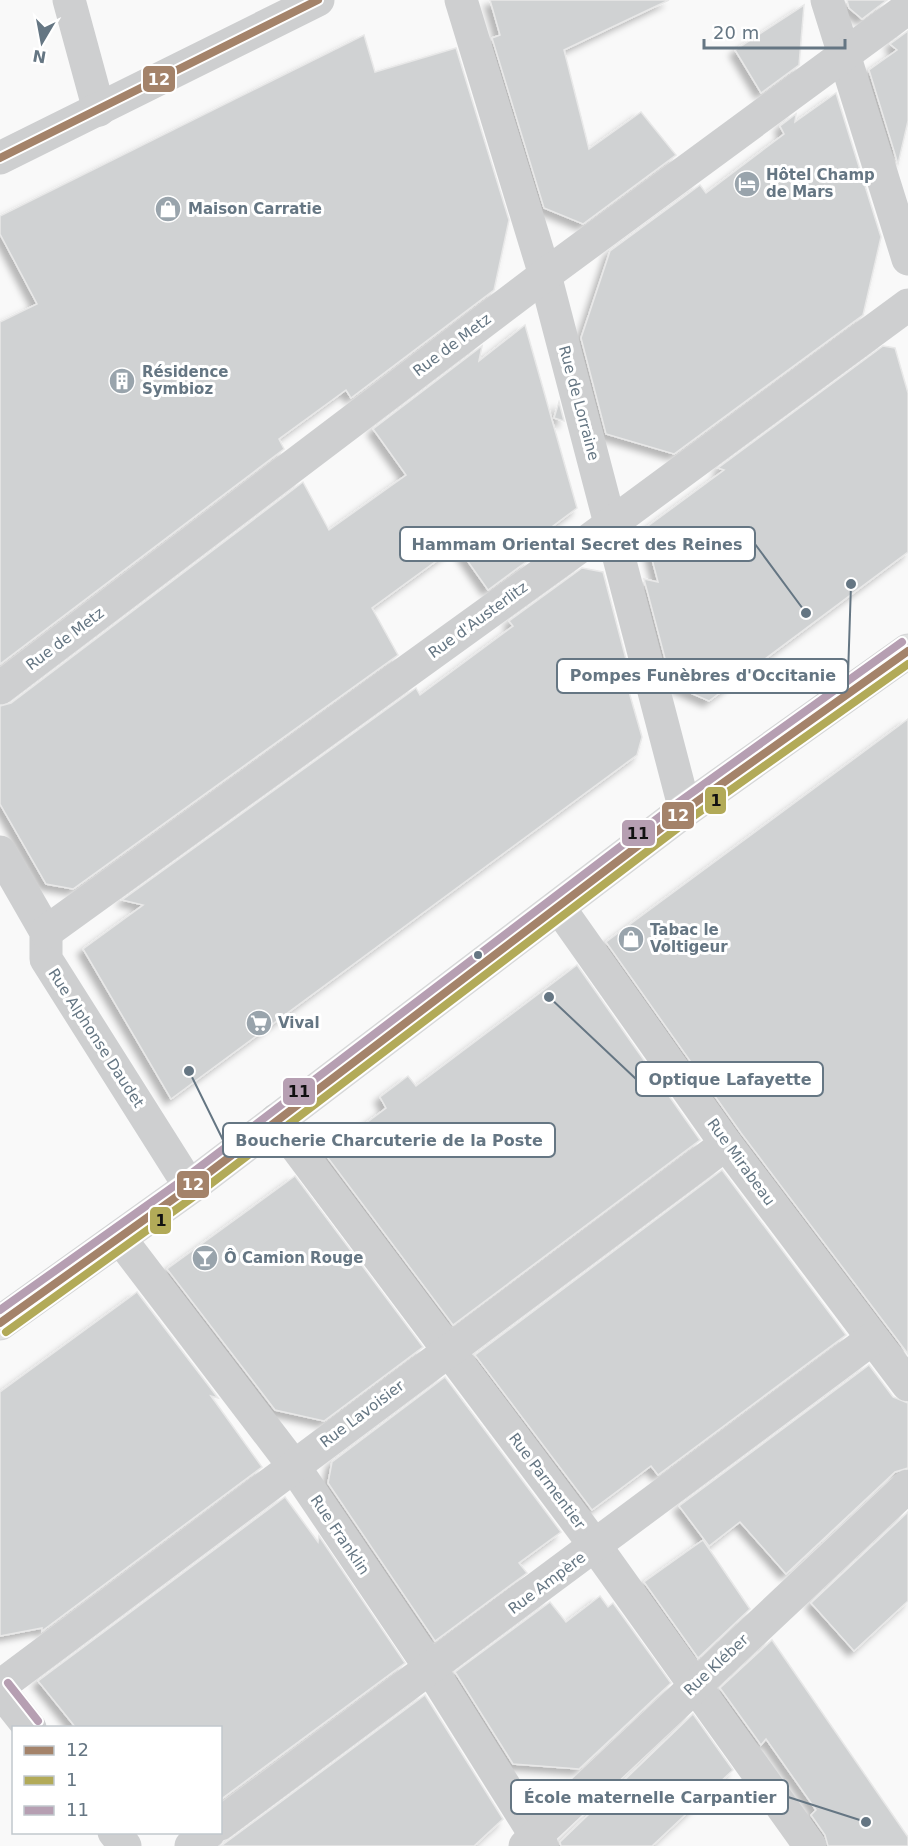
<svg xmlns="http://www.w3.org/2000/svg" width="908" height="1846" font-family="'DejaVu Sans',sans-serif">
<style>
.building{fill:#d0d2d3;stroke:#e8e8e8;stroke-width:1.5;filter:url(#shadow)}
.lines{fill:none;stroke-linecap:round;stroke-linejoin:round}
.major-casing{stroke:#d5d6d7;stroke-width:35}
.minor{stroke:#cecfd0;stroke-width:33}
.major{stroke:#e1e2e2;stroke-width:33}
.bus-1-casing{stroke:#fff;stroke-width:12}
.bus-2-casing{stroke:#fff;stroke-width:12}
.bus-3-casing{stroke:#fff;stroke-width:12}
.bus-1{stroke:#a4836a;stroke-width:8}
.bus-2{stroke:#b2aa58;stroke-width:8}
.bus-3{stroke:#b69fb2;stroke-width:8}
.bus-dot{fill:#657683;stroke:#fff;stroke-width:2}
.labels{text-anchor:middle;stroke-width:6;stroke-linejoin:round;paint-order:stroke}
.poi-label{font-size:15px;font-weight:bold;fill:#657683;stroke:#fff;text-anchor:start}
.street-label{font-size:15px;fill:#657683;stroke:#fff}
.leader{fill:none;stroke:#657683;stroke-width:2}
.callout-dot{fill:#657683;stroke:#fff;stroke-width:2}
.callout{fill:#fff;stroke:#657683;stroke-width:2}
.callout-label{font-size:16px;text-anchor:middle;font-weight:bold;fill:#657683}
.line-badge{stroke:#fff;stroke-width:2}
.badge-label{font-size:16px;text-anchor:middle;font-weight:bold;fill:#fff}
.pale-badge-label{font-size:16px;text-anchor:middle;font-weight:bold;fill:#111}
</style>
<defs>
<filter id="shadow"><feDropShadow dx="-5.5" dy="5.5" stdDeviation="3" flood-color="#0004"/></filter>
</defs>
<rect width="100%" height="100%" fill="#f9f9f9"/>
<g class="building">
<polygon points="490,0 669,0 564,50 589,149 641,112 676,155 583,224 544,208 492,38 500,35"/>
<polygon points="847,0 887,0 862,19 849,8"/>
<polygon points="804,5 799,65 761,93 735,50"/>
<polygon points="908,31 908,121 898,164 869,70 897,50 890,44"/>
<polygon points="364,35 375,72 456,48 509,220 494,290 351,398 346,390 279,439 284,449 0,664 0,322 37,304 0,234 0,216"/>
<polygon points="836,93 881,237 863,315 674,454 606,434 581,338 610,251 700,185 706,193 784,134 780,126 796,114 795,122"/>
<polygon points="525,325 577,508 513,556 530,559 488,590 457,546 372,608 398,655 73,889 46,884 0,804 0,706 11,703 303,482 329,530 406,475 373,429 482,346 479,361"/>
<polygon points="883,346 895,348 908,393 908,552 709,701 672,685 644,579 658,582 644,529 724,470 718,468"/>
<polygon points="559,402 564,421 554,418"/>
<polygon points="582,568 603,572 628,667 621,664 642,737 637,755 171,1099 83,949 143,905 122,900 416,688 420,695 513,626 509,621"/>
<polygon points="908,719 908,1354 741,1133 606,942"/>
<polygon points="577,965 700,1140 453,1325 325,1154 386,1108 380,1097 408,1076 416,1086"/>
<polygon points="722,1170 846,1335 658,1475 651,1466 592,1510 475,1355"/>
<polygon points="295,1176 423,1347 324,1421 275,1410 167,1269"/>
<polygon points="137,1292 218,1398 211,1396 262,1467 42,1631 42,1628 0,1636 0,1392"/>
<polygon points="869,1365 893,1397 908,1403 908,1468 895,1472 786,1574 740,1522 709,1546 679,1506"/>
<polygon points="445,1377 561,1532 519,1563 527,1573 435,1641 328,1483 332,1462"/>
<polygon points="285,1497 318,1542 319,1536 405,1663 220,1800 220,1728 76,1728 38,1681"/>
<polygon points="908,1512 908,1601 854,1651 811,1603"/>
<polygon points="703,1540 750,1609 698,1658 644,1582"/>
<polygon points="600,1596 608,1607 613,1603 671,1683 579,1769 513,1764 455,1672 550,1602 566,1622"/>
<polygon points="772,1640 908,1837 908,1846 828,1846 825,1835 811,1815 816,1810 766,1739 761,1745 720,1688"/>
<polygon points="425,1695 503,1819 474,1846 221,1846"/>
<polygon points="693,1714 733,1770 652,1846 561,1846 560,1842"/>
</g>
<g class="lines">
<defs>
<polyline id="major" points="0,1323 190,1187 685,810 908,651"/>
</defs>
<use href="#major" class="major-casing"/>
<g class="minor">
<polyline points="69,0 99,110"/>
<polyline points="461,0 545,275 685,810"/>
<polyline points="827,0 908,259"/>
<polyline points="0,158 318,0"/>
<polyline points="0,688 545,275 908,8"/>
<polyline points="0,852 46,932 46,959 190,1187"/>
<polyline points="558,906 726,1144 908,1385"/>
<polyline points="46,932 585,543 908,305"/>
<polyline points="276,1120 596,1547 810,1846"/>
<polyline points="119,1237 293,1465 431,1669 542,1846"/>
<polyline points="0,1686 726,1144"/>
<polyline points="0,1690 30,1728"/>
<polyline points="220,1824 872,1339"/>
<polyline points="114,1832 125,1846"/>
<polyline points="191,1846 209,1832"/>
<polyline points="525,1846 908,1486"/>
</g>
<use href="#major" class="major"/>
<defs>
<g id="bus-1">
<polyline points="0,158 318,0"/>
<polyline points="0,1323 190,1187 685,810 908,651"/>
</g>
<polyline id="bus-2" points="6,1332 196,1195 691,818 908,664"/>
<g id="bus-3">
<polyline points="0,1310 184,1179 679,802 902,642"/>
<polyline points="8,1683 38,1721"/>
</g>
</defs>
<use href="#bus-1" class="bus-1-casing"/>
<use href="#bus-2" class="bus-2-casing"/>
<use href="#bus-3" class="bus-3-casing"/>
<use href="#bus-1" class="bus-1"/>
<use href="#bus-2" class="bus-2"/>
<use href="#bus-3" class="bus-3"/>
</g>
<defs>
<symbol id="hotel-disc" viewBox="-11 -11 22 22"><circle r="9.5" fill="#99a4ac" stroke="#fff"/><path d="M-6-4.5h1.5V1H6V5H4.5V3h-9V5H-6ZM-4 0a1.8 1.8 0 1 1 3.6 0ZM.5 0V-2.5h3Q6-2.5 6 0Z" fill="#fff"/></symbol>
<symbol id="shop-disc" viewBox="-11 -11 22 22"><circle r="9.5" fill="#99a4ac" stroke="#fff"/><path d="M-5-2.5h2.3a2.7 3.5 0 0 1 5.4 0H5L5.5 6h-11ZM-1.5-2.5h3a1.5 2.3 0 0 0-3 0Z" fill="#fff"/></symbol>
<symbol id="building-disc" viewBox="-11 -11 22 22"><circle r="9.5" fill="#99a4ac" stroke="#fff"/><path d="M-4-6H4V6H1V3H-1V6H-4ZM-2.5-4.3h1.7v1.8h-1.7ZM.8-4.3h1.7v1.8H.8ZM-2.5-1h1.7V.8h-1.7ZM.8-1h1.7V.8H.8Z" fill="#fff"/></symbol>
<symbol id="supermarket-disc" viewBox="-11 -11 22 22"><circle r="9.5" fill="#99a4ac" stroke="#fff"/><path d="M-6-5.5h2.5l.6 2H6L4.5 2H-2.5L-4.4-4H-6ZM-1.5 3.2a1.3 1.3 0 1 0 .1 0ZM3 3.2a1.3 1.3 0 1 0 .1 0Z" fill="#fff"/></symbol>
<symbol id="bar-disc" viewBox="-11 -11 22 22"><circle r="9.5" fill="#99a4ac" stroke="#fff"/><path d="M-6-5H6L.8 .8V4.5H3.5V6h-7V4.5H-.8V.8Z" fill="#fff"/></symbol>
</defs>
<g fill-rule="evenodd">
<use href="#hotel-disc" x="732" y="169" width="30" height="30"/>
<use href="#shop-disc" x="153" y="194" width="30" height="30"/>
<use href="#building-disc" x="107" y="366" width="30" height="30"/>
<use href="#shop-disc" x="616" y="924" width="30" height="30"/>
<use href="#supermarket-disc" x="244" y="1008" width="30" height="30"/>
<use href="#bar-disc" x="190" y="1243" width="30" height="30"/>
</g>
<circle class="bus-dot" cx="478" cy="955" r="5"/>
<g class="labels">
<g class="poi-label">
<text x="766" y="180">Hôtel Champ<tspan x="766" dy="17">de Mars</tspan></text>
<text x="188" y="214">Maison Carratie</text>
<text x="142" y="377">Résidence<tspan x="142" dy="17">Symbioz</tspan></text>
<text x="650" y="935">Tabac le<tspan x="650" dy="17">Voltigeur</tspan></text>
<text x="278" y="1028">Vival</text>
<text x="224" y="1263">Ô Camion Rouge</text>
</g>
<g class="street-label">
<text transform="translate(452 345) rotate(-37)" y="5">Rue de Metz</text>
<text transform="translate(579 403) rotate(75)" y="5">Rue de Lorraine</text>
<text transform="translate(478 620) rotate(-36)" y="5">Rue d'Austerlitz</text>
<text transform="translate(65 639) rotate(-37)" y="5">Rue de Metz</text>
<text transform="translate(96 1038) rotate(57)" y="5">Rue Alphonse Daudet</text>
<text transform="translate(741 1162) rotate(54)" y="5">Rue Mirabeau</text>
<text transform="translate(362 1414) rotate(-37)" y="5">Rue Lavoisier</text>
<text transform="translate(547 1481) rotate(53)" y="5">Rue Parmentier</text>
<text transform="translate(340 1535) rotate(56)" y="5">Rue Franklin</text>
<text transform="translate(547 1583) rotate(-37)" y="5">Rue Ampère</text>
<text transform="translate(716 1665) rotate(-43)" y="5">Rue Kléber</text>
</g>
</g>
<path class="leader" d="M806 613L755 544M851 584L848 676M549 997L636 1079M189 1071L223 1140M866 1822L788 1797"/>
<g class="callout-dot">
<circle cx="806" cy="613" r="6"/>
<circle cx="851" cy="584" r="6"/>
<circle cx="549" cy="997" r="6"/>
<circle cx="189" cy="1071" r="6"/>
<circle cx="866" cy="1822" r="6"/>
</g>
<g class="callout">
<rect x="400" y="527" width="355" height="34" rx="6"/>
<rect x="557" y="659" width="291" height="34" rx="6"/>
<rect x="636" y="1062" width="187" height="34" rx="6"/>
<rect x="223" y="1123" width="332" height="34" rx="6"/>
<rect x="511" y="1780" width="277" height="34" rx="6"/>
</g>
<g class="callout-label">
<text x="577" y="550">Hammam Oriental Secret des Reines</text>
<text x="703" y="681">Pompes Funèbres d'Occitanie</text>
<text x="730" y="1085">Optique Lafayette</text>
<text x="389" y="1146">Boucherie Charcuterie de la Poste</text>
<text x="650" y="1803">École maternelle Carpantier</text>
</g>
<g class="line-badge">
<rect x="142" y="65" width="34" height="28" rx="6" fill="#a4836a"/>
<rect x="704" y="786" width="23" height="29" rx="6" fill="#b2aa58"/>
<rect x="661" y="801" width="34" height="29" rx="6" fill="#a4836a"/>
<rect x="621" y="819" width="35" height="28" rx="6" fill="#b69fb2"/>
<rect x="282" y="1077" width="34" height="29" rx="6" fill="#b69fb2"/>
<rect x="176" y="1170" width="34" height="29" rx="6" fill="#a4836a"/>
<rect x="149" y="1206" width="23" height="29" rx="6" fill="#b2aa58"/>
</g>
<g class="badge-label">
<text x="159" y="85">12</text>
<text x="678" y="821">12</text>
<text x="193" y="1190">12</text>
</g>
<g class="pale-badge-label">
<text x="716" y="806">1</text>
<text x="638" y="839">11</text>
<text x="299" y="1097">11</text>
<text x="161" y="1226">1</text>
</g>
<rect x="12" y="1726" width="210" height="108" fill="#ffffff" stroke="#c1c8cd" stroke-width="1.5"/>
<rect x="24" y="1746" width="30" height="9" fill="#a4836a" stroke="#c1c8cd" stroke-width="1.5"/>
<text x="66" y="1756" font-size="18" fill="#657683">12</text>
<rect x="24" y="1776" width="30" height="9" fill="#b2aa58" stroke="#c1c8cd" stroke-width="1.5"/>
<text x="66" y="1786" font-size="18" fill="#657683">1</text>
<rect x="24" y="1806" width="30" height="9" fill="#b69fb2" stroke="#c1c8cd" stroke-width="1.5"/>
<text x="66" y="1816" font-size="18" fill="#657683">11</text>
<g transform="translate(42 42) rotate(190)" stroke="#ffffff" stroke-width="4.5" paint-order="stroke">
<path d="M0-4.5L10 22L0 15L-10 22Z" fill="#657683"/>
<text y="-9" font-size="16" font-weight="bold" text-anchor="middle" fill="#657683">N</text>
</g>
<path d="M704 39v9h141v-9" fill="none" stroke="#657683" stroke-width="3"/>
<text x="713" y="39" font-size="18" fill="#657683" stroke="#ffffff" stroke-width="4.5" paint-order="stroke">20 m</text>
</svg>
